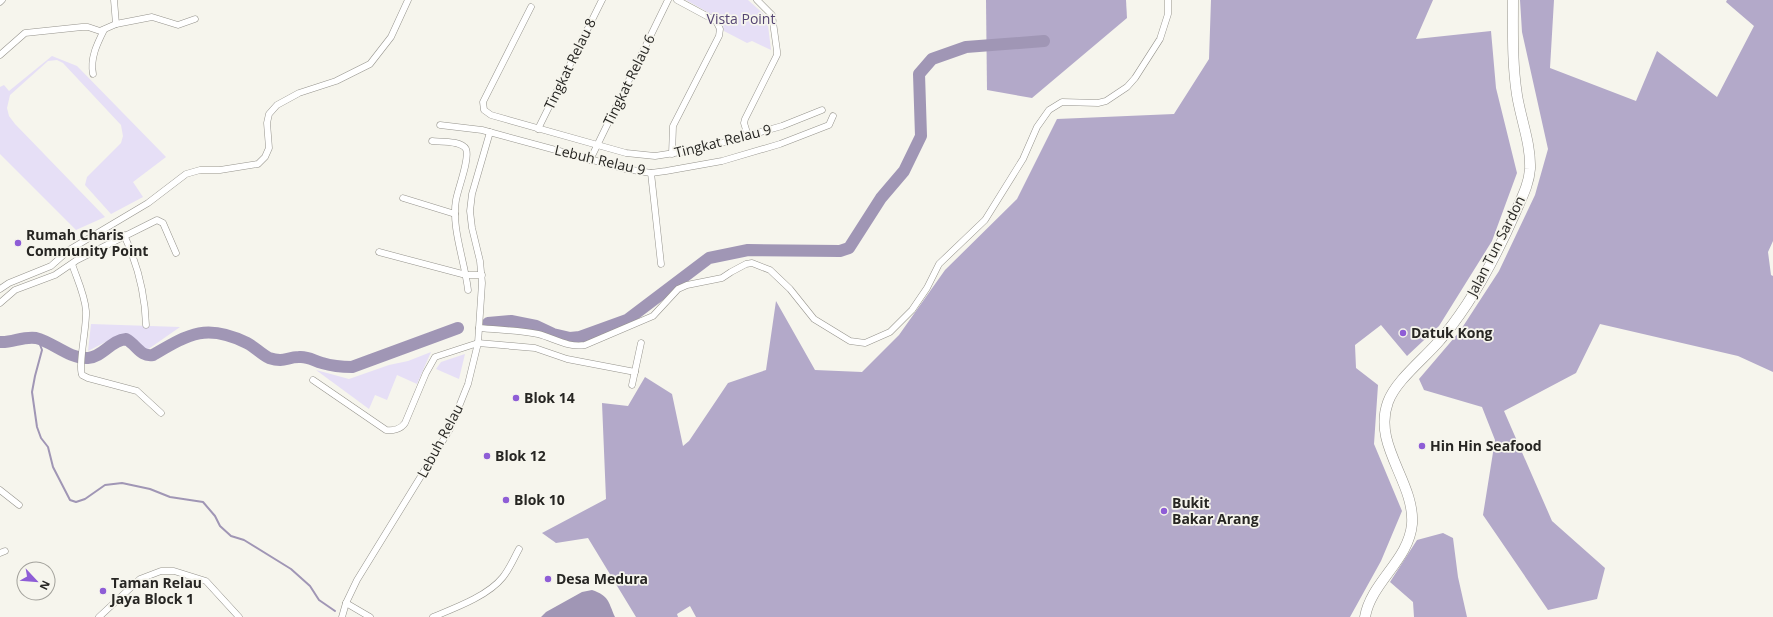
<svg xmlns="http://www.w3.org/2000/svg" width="1773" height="617" font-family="'Open Sans',sans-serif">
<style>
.green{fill:#e6dff6}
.forest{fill:#b3a9c9}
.water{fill:#a096b5}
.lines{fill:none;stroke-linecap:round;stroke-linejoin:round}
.stream{stroke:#a096b5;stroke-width:2}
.river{stroke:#a096b5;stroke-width:12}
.minor-casing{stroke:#95938c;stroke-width:7}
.primary-casing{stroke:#95938c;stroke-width:11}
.minor{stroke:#fff;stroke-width:6}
.primary{stroke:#fff;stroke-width:10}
.poi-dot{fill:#8e5dd6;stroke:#f6f5ed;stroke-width:1.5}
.labels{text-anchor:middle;stroke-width:3.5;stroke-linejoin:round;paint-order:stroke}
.park-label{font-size:14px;fill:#554573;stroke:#f6f5ed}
.street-label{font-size:14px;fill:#272623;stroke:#f6f5ed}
.poi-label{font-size:14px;font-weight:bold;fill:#272623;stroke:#f6f5ed;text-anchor:start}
</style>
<rect width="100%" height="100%" fill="#f6f5ed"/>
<g class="green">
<polygon points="686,0 748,0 767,17 771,50 752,41 747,43 724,31 722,22 718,18"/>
<polygon points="52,56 77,66 166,157 133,182 143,197 111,214 85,185 87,177 121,143 123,136 121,125 63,63 57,60 48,61 10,95 7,108 9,116 15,124 105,217 76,230 0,154 0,87 4,85 9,91"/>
<polygon points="91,324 180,327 147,350 125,334 119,335 88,351"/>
<polygon points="431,352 417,384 397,375 387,400 375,395 369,409 316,370 349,379 389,365 408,361"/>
<polygon points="465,354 459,379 436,369 441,362"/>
</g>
<g class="forest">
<polygon points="986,0 1126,0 1127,18 1032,98 987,90"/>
<polygon points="1211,0 1433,0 1416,39 1491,31 1496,88 1517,173 1492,241 1439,326 1407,356 1381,325 1355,345 1356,368 1378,385 1374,444 1402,511 1381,561 1350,617 696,617 690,606 677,614 678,617 636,617 588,538 556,543 542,533 606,499 602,403 628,406 645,377 672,394 683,446 689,441 728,383 766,370 776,301 815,370 862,372 899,335 945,270 1017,199 1057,119 1174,114 1209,59"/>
<polygon points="1520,0 1554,0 1550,68 1636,101 1657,51 1717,97 1754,26 1726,2 1727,0 1773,0 1773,241 1768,252 1771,275 1773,276 1773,372 1738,356 1600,324 1576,373 1504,411 1552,521 1605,568 1597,599 1548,610 1483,515 1495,440 1482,407 1424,390 1419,379 1460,331 1499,271 1535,195 1548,149 1522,32"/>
<polygon points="1443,533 1453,538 1458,577 1467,617 1414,617 1413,602 1390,582 1417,540"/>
</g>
<path class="water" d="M592,590c17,6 16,11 23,27h-74l5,-5 36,-20z"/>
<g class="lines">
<polyline class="stream" points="38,339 42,350 35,376 32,392 37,427 41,438 48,447 53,467 70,500 76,502 85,499 105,485 122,483 150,489 170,497 203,502 215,516 220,526 231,536 244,540 291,569 310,586 319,600 335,611"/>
<g class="river">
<polyline points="488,323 511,321 536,326 553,334 570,338 580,337 627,320 709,258 748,250 840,251 849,248 881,198 904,171 921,136 919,74 932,59 966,47 1044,41"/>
<path d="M0,342c12,1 23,-6 36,-4 17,4 33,21 52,20 15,-1 23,-18 38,-19 11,6 14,18 27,16 36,-21 53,-32 94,-12 8,4 14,11 22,15 16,5 17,-1 30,-1 9,-1 15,4 23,6 10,3 20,4 30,4l106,-39"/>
</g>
<defs>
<g id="minor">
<polyline points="114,0 116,24"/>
<polyline points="0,2 2,0"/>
<polyline points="531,7 483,102 484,110 491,115 626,153 655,156 700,149 782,126 822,110"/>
<polyline points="0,55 25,33 82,27 88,27 100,31 116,24 152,17 178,25 195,19"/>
<path d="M93,74c-3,-16 4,-30 11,-44"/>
<polyline points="440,125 482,130 626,169 651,173 666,171 722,161 780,144 829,125 833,116"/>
<polyline points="538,129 602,0"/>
<polyline points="748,136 744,123 745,119 777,55 777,51 772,15 757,0"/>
<path d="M432,141c8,1 29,-1 34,8 4,10 -8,39 -10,51 -5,27 9,62 12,90"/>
<polyline points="672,154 673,126 719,36 720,29 716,21 677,0"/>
<polyline points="590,160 668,0"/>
<polyline points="651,173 661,264"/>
<polyline points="403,198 455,214"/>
<path d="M124,235c14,30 21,57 22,90"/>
<polyline points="379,252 466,275 482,275"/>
<path d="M72,264c5,15 13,31 14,47 1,15 -8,54 -4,64l6,3 49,13 24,22"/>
<polyline points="0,289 9,283 51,266 69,250 148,203 186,174 200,170 220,170 258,164 265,157 269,148 267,123 269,114 277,105 299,93 336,81 370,64 391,37 408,0"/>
<polyline points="0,303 15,290 55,275 77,260 157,220 163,223 176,253"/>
<path d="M479,328c20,2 40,2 59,6 16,4 30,14 47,11l68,-29 25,-27 9,-4 35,-7 9,-6 15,-8 6,-1 18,7 20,19 24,30 36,22 15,2 25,-11 22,-22 15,-22 12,-24 46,-44 38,-61 14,-32 12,-17 13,-8 36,1 8,-2 21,-14 8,-9 25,-39 8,-25v-14"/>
<path d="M313,380l73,50c7,1 15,-1 19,-7l21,-50 9,-16 43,-14 57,5 32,11 68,13"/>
<polyline points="632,385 641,343"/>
<polyline points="0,490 19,505"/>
<polyline points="0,553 5,551"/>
<polyline points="346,603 370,617"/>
<polyline points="99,617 140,579 161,571 174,571 206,581 239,617"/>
<polyline points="342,617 346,603 357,580 450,429 468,384 478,343 482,283 480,261 472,228 470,211 472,194 490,132"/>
<path d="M433,617c22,-9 55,-21 70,-40 7,-9 11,-19 16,-28"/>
</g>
<path id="primary" d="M1365,617c6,-35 44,-57 47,-93 3,-42 -40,-79 -24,-122 8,-22 37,-44 52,-62 10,-11 19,-24 27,-36 19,-29 35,-61 49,-93 6,-14 13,-27 14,-42 1,-25 -9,-49 -13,-74 -5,-32 -4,-63 -4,-95"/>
</defs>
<use href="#minor" class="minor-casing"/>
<use href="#primary" class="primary-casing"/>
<use href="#minor" class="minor"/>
<use href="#primary" class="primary"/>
</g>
<g class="poi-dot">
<circle cx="18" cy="243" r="4"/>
<circle cx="1403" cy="333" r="4"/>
<circle cx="516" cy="398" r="4"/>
<circle cx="1422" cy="446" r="4"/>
<circle cx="487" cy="456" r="4"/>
<circle cx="506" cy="500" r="4"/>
<circle cx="1164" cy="511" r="4"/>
<circle cx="548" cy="579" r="4"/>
<circle cx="103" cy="591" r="4"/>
</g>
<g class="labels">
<g class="park-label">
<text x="741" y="24">Vista Point</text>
</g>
<g class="street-label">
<text transform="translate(570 64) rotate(-64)" y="5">Tingkat Relau 8</text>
<text transform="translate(629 80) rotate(-64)" y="5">Tingkat Relau 6</text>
<text transform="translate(723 141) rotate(-14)" y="5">Tingkat Relau 9</text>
<text transform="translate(600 160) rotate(13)" y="5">Lebuh Relau 9</text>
<text transform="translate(1496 246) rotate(-63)" y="5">Jalan Tun Sardon</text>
<text transform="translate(440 441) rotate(-62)" y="5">Lebuh Relau</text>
</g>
<g class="poi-label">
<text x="26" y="240">Rumah Charis<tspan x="26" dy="16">Community Point</tspan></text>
<text x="1411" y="338">Datuk Kong</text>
<text x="524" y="403">Blok 14</text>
<text x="1430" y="451">Hin Hin Seafood</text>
<text x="495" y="461">Blok 12</text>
<text x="514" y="505">Blok 10</text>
<text x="1172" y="508">Bukit<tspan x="1172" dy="16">Bakar Arang</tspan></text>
<text x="556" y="584">Desa Medura</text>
<text x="111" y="588">Taman Relau<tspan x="111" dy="16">Jaya Block 1</tspan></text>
</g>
</g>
<g transform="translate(36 581) rotate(116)"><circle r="19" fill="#f6f5ed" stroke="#a3a29c"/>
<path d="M0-3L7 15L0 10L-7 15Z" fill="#8e5dd6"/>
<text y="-6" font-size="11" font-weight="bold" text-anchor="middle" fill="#272623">N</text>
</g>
</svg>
